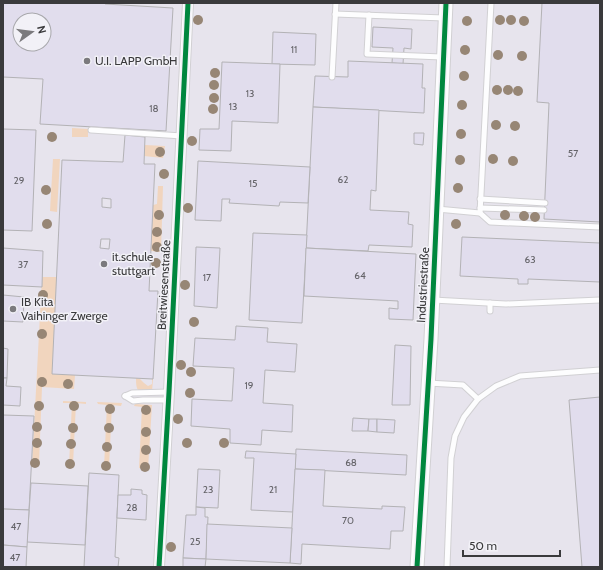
<svg xmlns="http://www.w3.org/2000/svg" width="603" height="570" font-family="Cabin,sans-serif">
<style>
.built{fill:#e7e4ed;fill-rule:evenodd}
.green{fill:#f1d5be}
.building{fill:#e1dded;stroke:#b3b2b5;fill-rule:evenodd}
.lines{fill:none;stroke-linecap:round;stroke-linejoin:round}
.service-casing{stroke:#d1d0d3;stroke-width:7}
.minor-casing{stroke:#d1d0d3;stroke-width:12}
.tertiary-casing{stroke:#d1d0d3;stroke-width:15}
.service{stroke:#fdfdfe;stroke-width:5}
.minor{stroke:#fdfdfe;stroke-width:10}
.tertiary{stroke:#fdfdfe;stroke-width:13}
.cycleway-casing{stroke:#f2f1f7;stroke-width:8}
.cycleway{stroke:#00873e;stroke-width:5}
.tree{fill:#978675}
.poi-dot{fill:#7b7a7d;stroke:#f2f1f7;stroke-width:1.5}
.labels{text-anchor:middle;stroke-width:3;stroke-linejoin:round;paint-order:stroke}
.number-label{font-size:10px;fill:#646368}
.poi-label{font-size:12px;fill:#3a3a3c;stroke:#f2f1f7;text-anchor:start}
.street-label{font-size:12px;fill:#3a3a3c;stroke:#f2f1f7}
</style>
<rect width="100%" height="100%" fill="#f3f2f6"/>
<path class="built" d="M3,3h597v564h-597zM20,20h24v24h-24z"/>
<g class="green">
<polygon points="72,128 88,129 88,137 72,137"/>
<polygon points="145,145 165,146 163,158 144,156"/>
<polygon points="53,159 60,159 57,212 50,211"/>
<polygon points="158,186 163,186 161,252 151,251 153,205 157,204"/>
<polygon points="42,277 57,277 52,374 75,375 74,389 42,387 39,464 32,465"/>
<path d="M136,378l4,1 4,4 4,3 4,-2v-5h1l-1,13c-13,-1 -16,2 -16,-14z"/>
<polygon points="63,401 86,402 86,404 76,403 73,465 69,465 72,403 63,403"/>
<polygon points="97,402 122,403 121,406 112,405 109,467 104,467 107,405 98,404"/>
<polygon points="135,404 152,405 148,469 139,468 142,407 134,406"/>
</g>
<g class="building">
<path d="M3,3h102v1l68,4 -7,123 -126,-7 3,-45 -40,-2zM20,20h24v24h-24z"/>
<polygon points="542,3 600,3 600,222 544,219 549,103 537,102"/>
<polygon points="373,27 412,29 411,49 404,48 403,64 392,63 393,48 372,47"/>
<polygon points="273,32 316,34 315,65 272,64"/>
<polygon points="348,61 423,64 422,88 425,88 424,113 313,107 315,76 348,77"/>
<polygon points="222,62 280,64 278,123 232,121 231,151 199,150 200,129 219,129"/>
<polygon points="313,107 379,110 376,191 371,190 370,210 409,212 408,224 413,225 412,247 369,245 368,251 306,248"/>
<polygon points="3,129 36,130 32,231 3,230"/>
<polygon points="414,133 424,133 423,145 414,144"/>
<path d="M125,135l20,2 -1,27h11l-6,127h9l-5,88 -101,-5 10,-214 61,2zM102,198l9,1v9l-9,-1zM101,239h9l-1,10 -9,-1z"/>
<polygon points="198,161 310,167 308,203 280,202 279,206 229,203 230,199 222,199 221,221 195,220"/>
<polygon points="253,233 307,235 302,323 249,320"/>
<polygon points="462,237 600,243 600,282 528,279 528,284 518,284 518,279 460,276"/>
<polygon points="196,247 220,248 217,308 194,306"/>
<polygon points="3,248 43,251 42,287 3,285"/>
<polygon points="306,248 416,254 413,320 389,319 389,308 398,309 398,301 304,296"/>
<polygon points="3,295 24,297 23,322 3,321"/>
<polygon points="236,326 268,328 267,342 297,344 295,372 265,370 263,403 293,405 292,432 262,430 261,445 230,443 230,429 191,426 192,399 232,401 234,368 193,366 195,338 235,340"/>
<polygon points="395,345 411,346 410,405 392,405"/>
<polygon points="3,348 8,349 7,378 3,378"/>
<polygon points="3,378 7,378 6,386 21,387 20,406 3,405"/>
<polygon points="600,397 600,567 582,567 569,400"/>
<polygon points="3,415 34,416 29,510 3,509"/>
<polygon points="353,418 369,419 368,431 352,431"/>
<polygon points="369,419 377,419 377,432 368,431"/>
<polygon points="377,419 395,420 394,433 377,432"/>
<polygon points="296,449 407,455 406,475 295,469"/>
<polygon points="246,451 296,454 293,512 251,510 254,458 245,458"/>
<polygon points="198,469 220,470 218,508 196,507"/>
<polygon points="295,469 325,470 323,506 382,509 382,506 405,507 403,531 391,531 390,549 302,544 301,564 290,563"/>
<polygon points="89,473 119,475 115,557 119,558 118,567 84,567"/>
<polygon points="31,483 88,486 85,545 27,542"/>
<polygon points="131,489 142,490 142,494 147,495 146,520 117,518 118,495 131,495"/>
<polygon points="196,507 205,508 205,517 208,517 206,559 183,558 186,515 196,515"/>
<polygon points="3,509 29,510 27,547 3,545"/>
<polygon points="207,524 292,528 290,563 206,559"/>
<polygon points="3,545 27,547 26,567 3,567"/>
<polygon points="183,558 206,559 205,567 183,567"/>
</g>
<g class="lines">
<defs>
<g id="service">
<polyline points="335,14 444,18"/>
<polyline points="369,15 367,54 442,57"/>
<polyline points="332,77 336,3"/>
<polyline points="91,130 182,136"/>
<polyline points="480,199 545,203"/>
<polyline points="480,208 544,210"/>
<polyline points="437,209 480,213 490,222 600,227"/>
<polyline points="480,213 491,3"/>
<polyline points="433,300 506,304 600,300"/>
<polyline points="490,311 490,303"/>
<polyline points="428,383 463,385 478,399 464,417 455,436 451,458 447,567"/>
<polyline points="125,396 132,393 169,392"/>
<polyline points="125,396 133,401 143,400 168,400"/>
<polyline points="478,399 496,386 520,376 600,370"/>
</g>
<polyline id="minor" points="159,567 169,392 188,3"/>
<polyline id="tertiary" points="417,567 431,339 446,3"/>
</defs>
<use href="#service" class="service-casing"/>
<use href="#minor" class="minor-casing"/>
<use href="#tertiary" class="tertiary-casing"/>
<use href="#service" class="service"/>
<use href="#minor" class="minor"/>
<use href="#tertiary" class="tertiary"/>
<defs>
<g id="cycleway">
<polyline points="159,567 169,392 188,3"/>
<polyline points="417,567 431,339 446,3"/>
</g>
</defs>
<use href="#cycleway" class="cycleway-casing"/>
<use href="#cycleway" class="cycleway"/>
</g>
<g class="tree">
<circle cx="198" cy="20" r="5"/>
<circle cx="500" cy="20" r="5"/>
<circle cx="511" cy="20" r="5"/>
<circle cx="467" cy="21" r="5"/>
<circle cx="524" cy="21" r="5"/>
<circle cx="465" cy="50" r="5"/>
<circle cx="498" cy="55" r="5"/>
<circle cx="522" cy="56" r="5"/>
<circle cx="215" cy="73" r="5"/>
<circle cx="464" cy="76" r="5"/>
<circle cx="214" cy="85" r="5"/>
<circle cx="497" cy="90" r="5"/>
<circle cx="508" cy="90" r="5"/>
<circle cx="518" cy="91" r="5"/>
<circle cx="214" cy="98" r="5"/>
<circle cx="462" cy="105" r="5"/>
<circle cx="213" cy="109" r="5"/>
<circle cx="496" cy="125" r="5"/>
<circle cx="515" cy="126" r="5"/>
<circle cx="461" cy="134" r="5"/>
<circle cx="52" cy="137" r="5"/>
<circle cx="192" cy="141" r="5"/>
<circle cx="160" cy="152" r="5"/>
<circle cx="493" cy="159" r="5"/>
<circle cx="460" cy="160" r="5"/>
<circle cx="513" cy="161" r="5"/>
<circle cx="164" cy="174" r="5"/>
<circle cx="458" cy="188" r="5"/>
<circle cx="46" cy="190" r="5"/>
<circle cx="188" cy="208" r="5"/>
<circle cx="159" cy="215" r="5"/>
<circle cx="505" cy="215" r="5"/>
<circle cx="524" cy="216" r="5"/>
<circle cx="535" cy="217" r="5"/>
<circle cx="47" cy="224" r="5"/>
<circle cx="456" cy="224" r="5"/>
<circle cx="157" cy="232" r="5"/>
<circle cx="157" cy="247" r="5"/>
<circle cx="156" cy="263" r="5"/>
<circle cx="185" cy="285" r="5"/>
<circle cx="43" cy="295" r="5"/>
<circle cx="194" cy="322" r="5"/>
<circle cx="42" cy="334" r="5"/>
<circle cx="181" cy="365" r="5"/>
<circle cx="191" cy="372" r="5"/>
<circle cx="42" cy="382" r="5"/>
<circle cx="68" cy="384" r="5"/>
<circle cx="190" cy="393" r="5"/>
<circle cx="39" cy="406" r="5"/>
<circle cx="74" cy="406" r="5"/>
<circle cx="110" cy="409" r="5"/>
<circle cx="146" cy="410" r="5"/>
<circle cx="178" cy="419" r="5"/>
<circle cx="37" cy="427" r="5"/>
<circle cx="73" cy="428" r="5"/>
<circle cx="109" cy="428" r="5"/>
<circle cx="146" cy="432" r="5"/>
<circle cx="37" cy="443" r="5"/>
<circle cx="187" cy="443" r="5"/>
<circle cx="224" cy="443" r="5"/>
<circle cx="71" cy="444" r="5"/>
<circle cx="107" cy="447" r="5"/>
<circle cx="146" cy="450" r="5"/>
<circle cx="35" cy="463" r="5"/>
<circle cx="70" cy="464" r="5"/>
<circle cx="106" cy="466" r="5"/>
<circle cx="145" cy="467" r="5"/>
<circle cx="171" cy="547" r="5"/>
</g>
<g class="poi-dot">
<circle cx="87" cy="61" r="4"/>
<circle cx="104" cy="264" r="4"/>
<circle cx="13" cy="309" r="4"/>
</g>
<g class="labels">
<g class="number-label">
<text x="294" y="53">11</text>
<text x="250" y="97">13</text>
<text x="233" y="110">13</text>
<text x="154" y="112">18</text>
<text x="573" y="157">57</text>
<text x="343" y="183">62</text>
<text x="19" y="184">29</text>
<text x="253" y="187">15</text>
<text x="530" y="263">63</text>
<text x="23" y="268">37</text>
<text x="360" y="279">64</text>
<text x="207" y="281">17</text>
<text x="249" y="389">19</text>
<text x="351" y="466">68</text>
<text x="208" y="493">23</text>
<text x="273" y="493">21</text>
<text x="132" y="511">28</text>
<text x="348" y="524">70</text>
<text x="16" y="530">47</text>
<text x="195" y="545">25</text>
<text x="15" y="561">47</text>
</g>
<g class="poi-label">
<text x="95" y="65">U.I. LAPP GmbH</text>
<text x="112" y="261">it.schule<tspan x="112" dy="14">stuttgart</tspan></text>
<text x="21" y="306">IB Kita<tspan x="21" dy="14">Vaihinger Zwerge</tspan></text>
</g>
<g class="street-label">
<text transform="translate(164 285) rotate(-87)" y="4">Breitwiesenstraße</text>
<text transform="translate(423 285) rotate(-87)" y="4">Industriestraße</text>
</g>
</g>
<rect width="603" height="570" fill="none" stroke="#3a3a3c" stroke-width="8"/>
<g transform="translate(32 32) rotate(76)"><circle r="19" fill="#f2f1f7" stroke="#a8a8ac"/>
<path d="M0-3L7 15L0 10L-7 15Z" fill="#7b7a7d"/>
<text y="-6" font-size="11" font-weight="bold" text-anchor="middle" fill="#3a3a3c">N</text>
</g>
<path d="M463 550v6h97v-6" fill="none" stroke="#3a3a3c" stroke-width="2"/>
<text x="469" y="550" font-size="12" fill="#3a3a3c" stroke="#f2f1f7" stroke-width="3" paint-order="stroke">50 m</text>
</svg>
